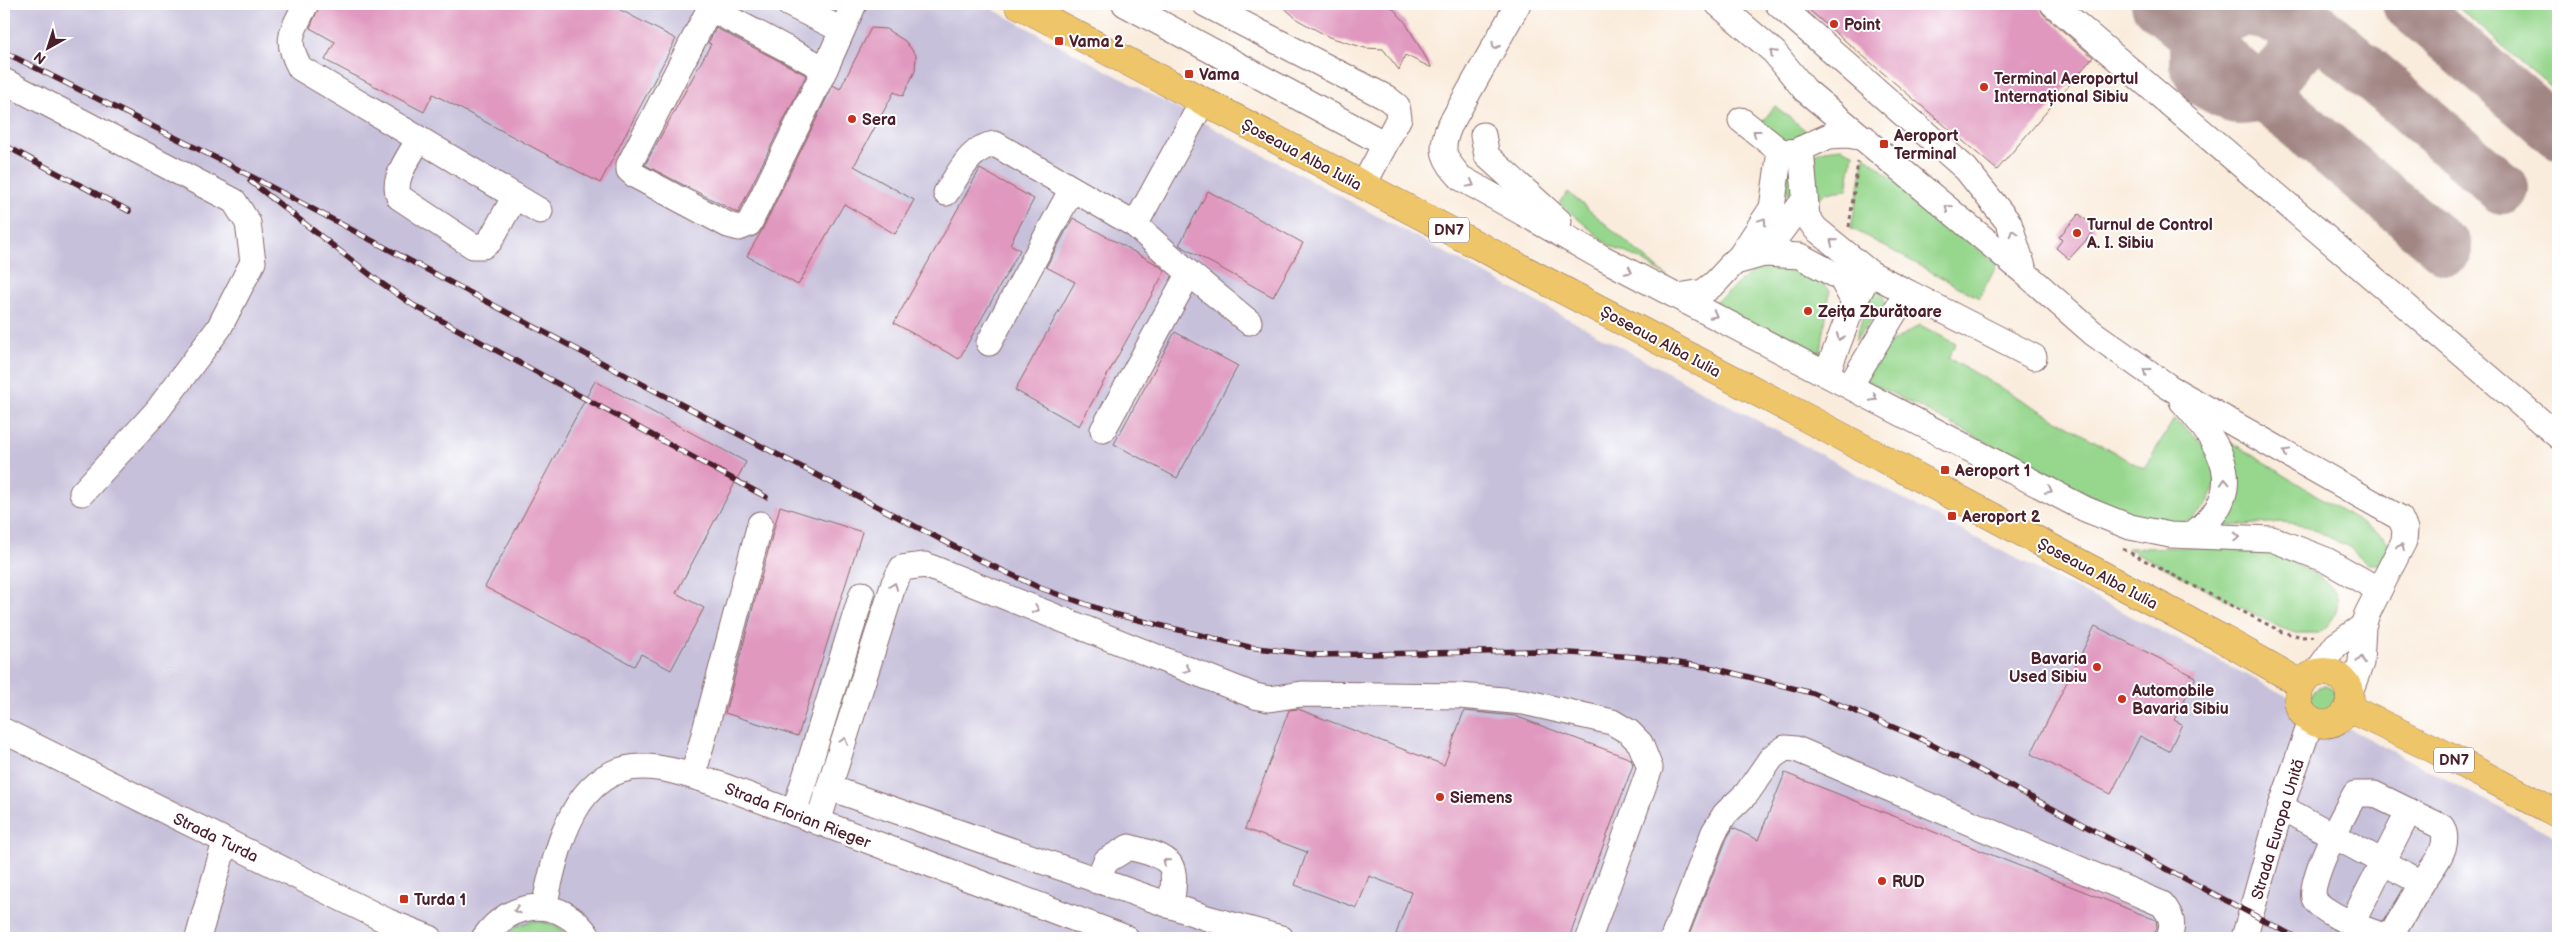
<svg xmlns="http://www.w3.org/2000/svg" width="2562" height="942" font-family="'Balsamiq Sans',sans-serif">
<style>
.industrial{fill:#c6c0da}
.green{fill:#96d78d;stroke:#707b5c}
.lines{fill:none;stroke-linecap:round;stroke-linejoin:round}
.taxiway{stroke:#a28684;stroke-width:52}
.building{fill:#e098bf}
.minor-casing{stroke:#876769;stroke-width:27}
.major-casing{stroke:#876769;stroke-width:29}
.path{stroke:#876769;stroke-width:3;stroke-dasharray:4 4;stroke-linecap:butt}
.minor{stroke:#fff;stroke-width:25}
.major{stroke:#eec569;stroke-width:28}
.rail-casing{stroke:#4a1f2b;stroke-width:5.5}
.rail{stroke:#fff;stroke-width:4;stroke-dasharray:11;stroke-linecap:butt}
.oneway{stroke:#ae9aa0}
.poi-dot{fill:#c8321e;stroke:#fff;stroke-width:2}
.labels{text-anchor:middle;stroke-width:4;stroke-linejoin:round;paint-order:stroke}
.shield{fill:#fff;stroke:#80626b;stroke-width:1}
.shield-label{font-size:15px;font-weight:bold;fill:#4a1f2b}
.poi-label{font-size:16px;font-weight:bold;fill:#4a1f2b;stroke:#fff;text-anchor:start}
.street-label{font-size:16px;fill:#4a1f2b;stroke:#fff}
</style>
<rect width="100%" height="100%" fill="#fff"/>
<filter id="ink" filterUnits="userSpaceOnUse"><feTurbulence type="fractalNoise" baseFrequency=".02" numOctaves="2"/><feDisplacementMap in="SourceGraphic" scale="10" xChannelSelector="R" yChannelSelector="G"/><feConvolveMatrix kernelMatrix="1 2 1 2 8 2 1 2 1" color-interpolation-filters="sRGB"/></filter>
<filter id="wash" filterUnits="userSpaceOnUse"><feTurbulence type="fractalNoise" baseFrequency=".0096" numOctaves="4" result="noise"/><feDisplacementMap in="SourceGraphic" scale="20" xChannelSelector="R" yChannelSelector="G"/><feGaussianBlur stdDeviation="1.12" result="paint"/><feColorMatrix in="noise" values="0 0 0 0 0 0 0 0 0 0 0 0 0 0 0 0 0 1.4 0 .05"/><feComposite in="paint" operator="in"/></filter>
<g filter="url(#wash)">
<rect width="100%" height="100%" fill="#f9ecdc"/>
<polygon class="industrial" points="4,4 983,4 1976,538 2222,662 2558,838 2558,938 4,938"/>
<g class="green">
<polygon points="2454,4 2558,4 2558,93"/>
<polygon points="1775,106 1810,134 1783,143 1759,126"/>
<path d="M1841,148l12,5 -6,37 -21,2 -15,15c-24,-9 -28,-16 -24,-42l37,-15z"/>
<polygon points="1865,156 1997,264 1979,298 1851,228"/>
<polygon points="1568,192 1669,278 1640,259 1610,246 1559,203"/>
<path d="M1768,265l45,10 17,15 -10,68 -112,-53c23,-10 35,-33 60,-40z"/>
<polygon points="1872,288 1883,292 1885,304 1855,341"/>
<path d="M1920,325l36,19 -8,14 196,111 30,-50c11,10 25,19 34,32 18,25 2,65 -28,72 -18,4 -36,-4 -53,-9l-265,-136 16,-28z"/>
<path d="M2218,434l166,103 6,9 -10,18h-12l-19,-17 -45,-22 -22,-3 -64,5c23,-35 29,-59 0,-93z"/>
<path d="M2225,547c10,1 21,1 31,3 20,4 63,22 76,38 13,16 1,36 -14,45h-23l-16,-6 -152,-79z"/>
<circle cx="2324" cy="699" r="13"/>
<path d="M532,921c18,1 28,6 42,17h-72l15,-12z"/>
</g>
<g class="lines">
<g class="taxiway">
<polyline points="2157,4 2447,249"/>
<path d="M2287,4l-14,14c-33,-18 -58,1 -78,29v17l10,18 28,15 9,2 10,-1 10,-7 53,-61"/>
<polyline points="2408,4 2558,133"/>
<polyline points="2290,5 2503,188"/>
</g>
</g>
<g id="blocks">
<g class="building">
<polygon points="320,4 609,4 676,39 600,183 433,94 424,112 325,60 335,42 310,28"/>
<polygon points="1280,4 1389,4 1405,22 1432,68 1405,55 1399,70 1383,49 1365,48 1329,37 1298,20"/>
<polygon points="1802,4 2037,4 2044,15 2093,57 1997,170"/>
<polygon points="716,28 806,75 738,213 645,165 711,44 708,43"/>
<polygon points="871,28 886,29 905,41 916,55 915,71 903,96 894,92 854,166 914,200 895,234 844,204 798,285 747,256 762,230 833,85 840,89"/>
<polygon points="980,169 1034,199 1010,244 1020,250 959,359 894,323"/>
<polygon points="1208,191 1303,243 1273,297 1179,245"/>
<polygon points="2079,214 2096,229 2069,259 2056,248 2062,240 2059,237"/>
<polygon points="1073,218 1158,265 1165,271 1079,426 1015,390 1075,282 1046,267"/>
<polygon points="1175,332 1238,366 1177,478 1114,444"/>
<polygon points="595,381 746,462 676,593 704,608 671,670 641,654 634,666 485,587"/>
<polygon points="780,506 862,532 798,736 725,713"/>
<polygon points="2095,626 2196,677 2174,720 2182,724 2169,751 2140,736 2111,794 2031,754"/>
<polygon points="1298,709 1444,765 1464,711 1515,716 1631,759 1633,765 1569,938 1407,938 1396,934 1411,892 1369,876 1357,908 1295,885 1307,852 1245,829 1289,710"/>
<polygon points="1785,773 2156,920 2157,927 2153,938 1688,938 1727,838 1733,828 1758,840"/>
</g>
</g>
</g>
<g filter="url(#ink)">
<use href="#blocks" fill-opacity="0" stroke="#876769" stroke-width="1"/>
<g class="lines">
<defs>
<g id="minor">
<path d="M306,4c-14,28 -22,35 -6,64l240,143"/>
<polyline points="712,4 629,165 629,170 636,176 728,225 739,228 749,224 825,69"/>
<polyline points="789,4 842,30"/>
<polyline points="1125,4 1385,144"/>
<polyline points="1205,4 1387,98 1397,106 1399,118 1363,186"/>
<path d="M1518,4l-69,123c-10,24 -5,32 12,51l140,79 484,252 45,18 40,8 102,4 54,21 53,30"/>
<polyline points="1718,4 1774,52 1805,90 2025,273"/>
<polyline points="1778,4 1966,169 2009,223 2025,273 2093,333 2169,387 2400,518 2405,529 2404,541 2367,614 2363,626 2361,663 2350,692"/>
<polyline points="2053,4 2558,436"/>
<polyline points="709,8 825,69 854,4"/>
<polyline points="4,81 234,201 248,223 253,262 219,328 157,411 82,493"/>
<polyline points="1741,120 1780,151 1794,152 1829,136 1847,135 1865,138"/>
<polyline points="1483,135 1487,156 1559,221"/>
<path d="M419,139c-9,17 -28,40 -20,58l74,49h10l7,-5 25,-45"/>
<polyline points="1801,149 1807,217 1816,229 1870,273"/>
<path d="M946,193c13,-19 24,-46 49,-49l140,81 54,48 60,49"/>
<polyline points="1135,225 1203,101"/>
<polyline points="1764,254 1804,200"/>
<polyline points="1732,263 1764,254 1800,256 1841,278 1854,302"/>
<polyline points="1907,292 2034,357"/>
<polyline points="1678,296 1703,292 1715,283 1741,255 1772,208 1780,151"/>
<polyline points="989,343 1072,189"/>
<polyline points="1827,373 1854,302 1870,273 1907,292 1850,386"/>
<path d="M2182,401c41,45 69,91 9,134"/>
<polyline points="1103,430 1189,273"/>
<polyline points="2316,673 2336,645 2363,626"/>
<polyline points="4,731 387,921 430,938"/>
<polyline points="693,776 760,524"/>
<polyline points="830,788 1207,918 1281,938"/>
<path d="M2281,807c47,26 94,51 141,76l-29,49 -8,4c-15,-4 -66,-24 -71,-38 -6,-18 31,-86 41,-104h19l68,33c10,20 -10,40 -20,56"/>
<polyline points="794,813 862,594"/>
<polyline points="818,822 894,583 902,568 925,565 1255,696 1269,699 1302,694 1460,696 1524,702 1612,722 1629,732 1640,743 1650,768 1589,938"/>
<path d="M1097,881l9,-20 23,-14c44,12 49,12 42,59"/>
<path d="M544,907c12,-54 28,-140 99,-140 25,0 51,10 75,17l408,154"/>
<polyline points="2352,923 2409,811"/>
<polyline points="198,938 225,842"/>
<path d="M484,938c27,-39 78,-43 105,0"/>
<path d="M1673,938l41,-106 11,-18 22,-21 25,-36 13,-9 11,1 366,155c10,12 12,20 7,34"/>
<polyline points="2244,938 2281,807 2311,721"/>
</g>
<g id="major">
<polyline points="1018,4 1801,415 2219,637 2302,684"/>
<circle cx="2324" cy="698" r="26"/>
<polyline points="2348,708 2434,749 2558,814"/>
</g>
</defs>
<use href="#minor" class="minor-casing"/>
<use href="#major" class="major-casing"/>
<g class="path">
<polyline points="1849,227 1858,162"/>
<polyline points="2123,549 2282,632 2302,637 2316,636"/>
</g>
<use href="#minor" class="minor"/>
<use href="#major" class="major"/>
<defs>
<g id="rail">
<polyline points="4,52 226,163 642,384 984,562 1040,588 1114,614 1249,647 1317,655 1536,651 1637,657 1713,668 1812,693 1919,738 2297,938"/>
<polyline points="4,145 129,211"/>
<polyline points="250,181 377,280 413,305 766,497"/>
</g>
</defs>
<use href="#rail" class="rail-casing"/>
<use href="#rail" class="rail"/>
</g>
<defs><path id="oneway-chevron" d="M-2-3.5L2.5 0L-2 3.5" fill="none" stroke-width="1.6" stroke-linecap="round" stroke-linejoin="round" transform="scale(1.25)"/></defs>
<g class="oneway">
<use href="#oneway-chevron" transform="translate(1495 46) rotate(120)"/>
<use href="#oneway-chevron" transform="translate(1773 53) rotate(-135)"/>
<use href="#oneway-chevron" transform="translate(1756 133) rotate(-142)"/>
<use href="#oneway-chevron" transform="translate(1471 184) rotate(29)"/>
<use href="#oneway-chevron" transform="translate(1948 208) rotate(-140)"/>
<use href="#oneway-chevron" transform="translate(1763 221) rotate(-56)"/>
<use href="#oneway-chevron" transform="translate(2013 233) rotate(-108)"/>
<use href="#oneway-chevron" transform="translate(1833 242) rotate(-141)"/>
<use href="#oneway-chevron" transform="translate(1629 271) rotate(27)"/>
<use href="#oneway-chevron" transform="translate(1714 315) rotate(28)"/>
<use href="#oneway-chevron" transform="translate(1840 337) rotate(111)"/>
<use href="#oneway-chevron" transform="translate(2146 371) rotate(-144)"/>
<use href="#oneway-chevron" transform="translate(1874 398) rotate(28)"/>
<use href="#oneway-chevron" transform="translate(2286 452) rotate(-151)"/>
<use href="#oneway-chevron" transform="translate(2225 482) rotate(-93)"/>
<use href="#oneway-chevron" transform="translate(2049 490) rotate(28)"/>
<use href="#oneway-chevron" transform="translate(2237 537) rotate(3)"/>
<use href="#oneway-chevron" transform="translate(2401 547) rotate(-64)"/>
<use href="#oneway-chevron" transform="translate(894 586) rotate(-69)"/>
<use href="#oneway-chevron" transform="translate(1036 609) rotate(22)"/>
<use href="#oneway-chevron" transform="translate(2361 660) rotate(-82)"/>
<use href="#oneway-chevron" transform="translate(1187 669) rotate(22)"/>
<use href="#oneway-chevron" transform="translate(844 741) rotate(-72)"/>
<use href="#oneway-chevron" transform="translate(1166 862) rotate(-139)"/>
<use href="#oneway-chevron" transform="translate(517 910) rotate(162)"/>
</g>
</g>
<g class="poi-dot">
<circle cx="1834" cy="24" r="5"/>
<rect x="1054" y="36" width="10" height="10" rx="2.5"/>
<rect x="1184" y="69" width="10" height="10" rx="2.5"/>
<circle cx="1984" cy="87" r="5"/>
<circle cx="852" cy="119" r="5"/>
<rect x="1879" y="139" width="10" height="10" rx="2.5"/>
<circle cx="2077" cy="233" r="5"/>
<circle cx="1808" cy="311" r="5"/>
<rect x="1940" y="465" width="10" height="10" rx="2.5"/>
<rect x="1947" y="511" width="10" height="10" rx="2.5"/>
<circle cx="2097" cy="667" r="5"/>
<circle cx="2122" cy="699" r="5"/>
<circle cx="1440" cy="797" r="5"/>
<circle cx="1882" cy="881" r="5"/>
<rect x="399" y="894" width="10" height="10" rx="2.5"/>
</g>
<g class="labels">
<g class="shield">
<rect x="1429" y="217.5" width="40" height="25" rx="4"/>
<rect x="2434" y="747.5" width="40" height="25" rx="4"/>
</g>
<g class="shield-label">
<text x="1449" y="235">DN7</text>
<text x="2454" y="765">DN7</text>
</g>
<g class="poi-label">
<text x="1844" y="30">Point</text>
<text x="1069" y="47">Vama 2</text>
<text x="1199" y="80">Vama</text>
<text x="1994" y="84">Terminal Aeroportul<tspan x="1994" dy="18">Internațional Sibiu</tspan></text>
<text x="862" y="125">Sera</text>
<text x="1894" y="141">Aeroport<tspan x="1894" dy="18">Terminal</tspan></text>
<text x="2087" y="230">Turnul de Control<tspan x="2087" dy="18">A. I. Sibiu</tspan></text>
<text x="1818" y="317">Zeița Zburătoare</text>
<text x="1955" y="476">Aeroport 1</text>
<text x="1962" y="522">Aeroport 2</text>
<text x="2087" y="664" text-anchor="end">Bavaria<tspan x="2087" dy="18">Used Sibiu</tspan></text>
<text x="2132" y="696">Automobile<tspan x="2132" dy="18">Bavaria Sibiu</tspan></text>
<text x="1450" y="803">Siemens</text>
<text x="1892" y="887">RUD</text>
<text x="414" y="905">Turda 1</text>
</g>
<g class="street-label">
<text transform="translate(1302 154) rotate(28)" y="6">Șoseaua Alba Iulia</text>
<text transform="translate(1661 341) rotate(28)" y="6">Șoseaua Alba Iulia</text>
<text transform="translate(2098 573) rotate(28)" y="6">Șoseaua Alba Iulia</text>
<text transform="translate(798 815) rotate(21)" y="6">Strada Florian Rieger</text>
<text transform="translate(2277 829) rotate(-73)" y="6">Strada Europa Unită</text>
<text transform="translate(216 837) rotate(26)" y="6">Strada Turda</text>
</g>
</g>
<rect width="2562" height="942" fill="none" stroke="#fff" stroke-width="20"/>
<g transform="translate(48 48) rotate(219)" stroke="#ffffff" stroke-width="4" paint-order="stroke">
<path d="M0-4L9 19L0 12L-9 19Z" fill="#4a1f2b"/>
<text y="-8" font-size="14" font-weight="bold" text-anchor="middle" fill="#4a1f2b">N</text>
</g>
</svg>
